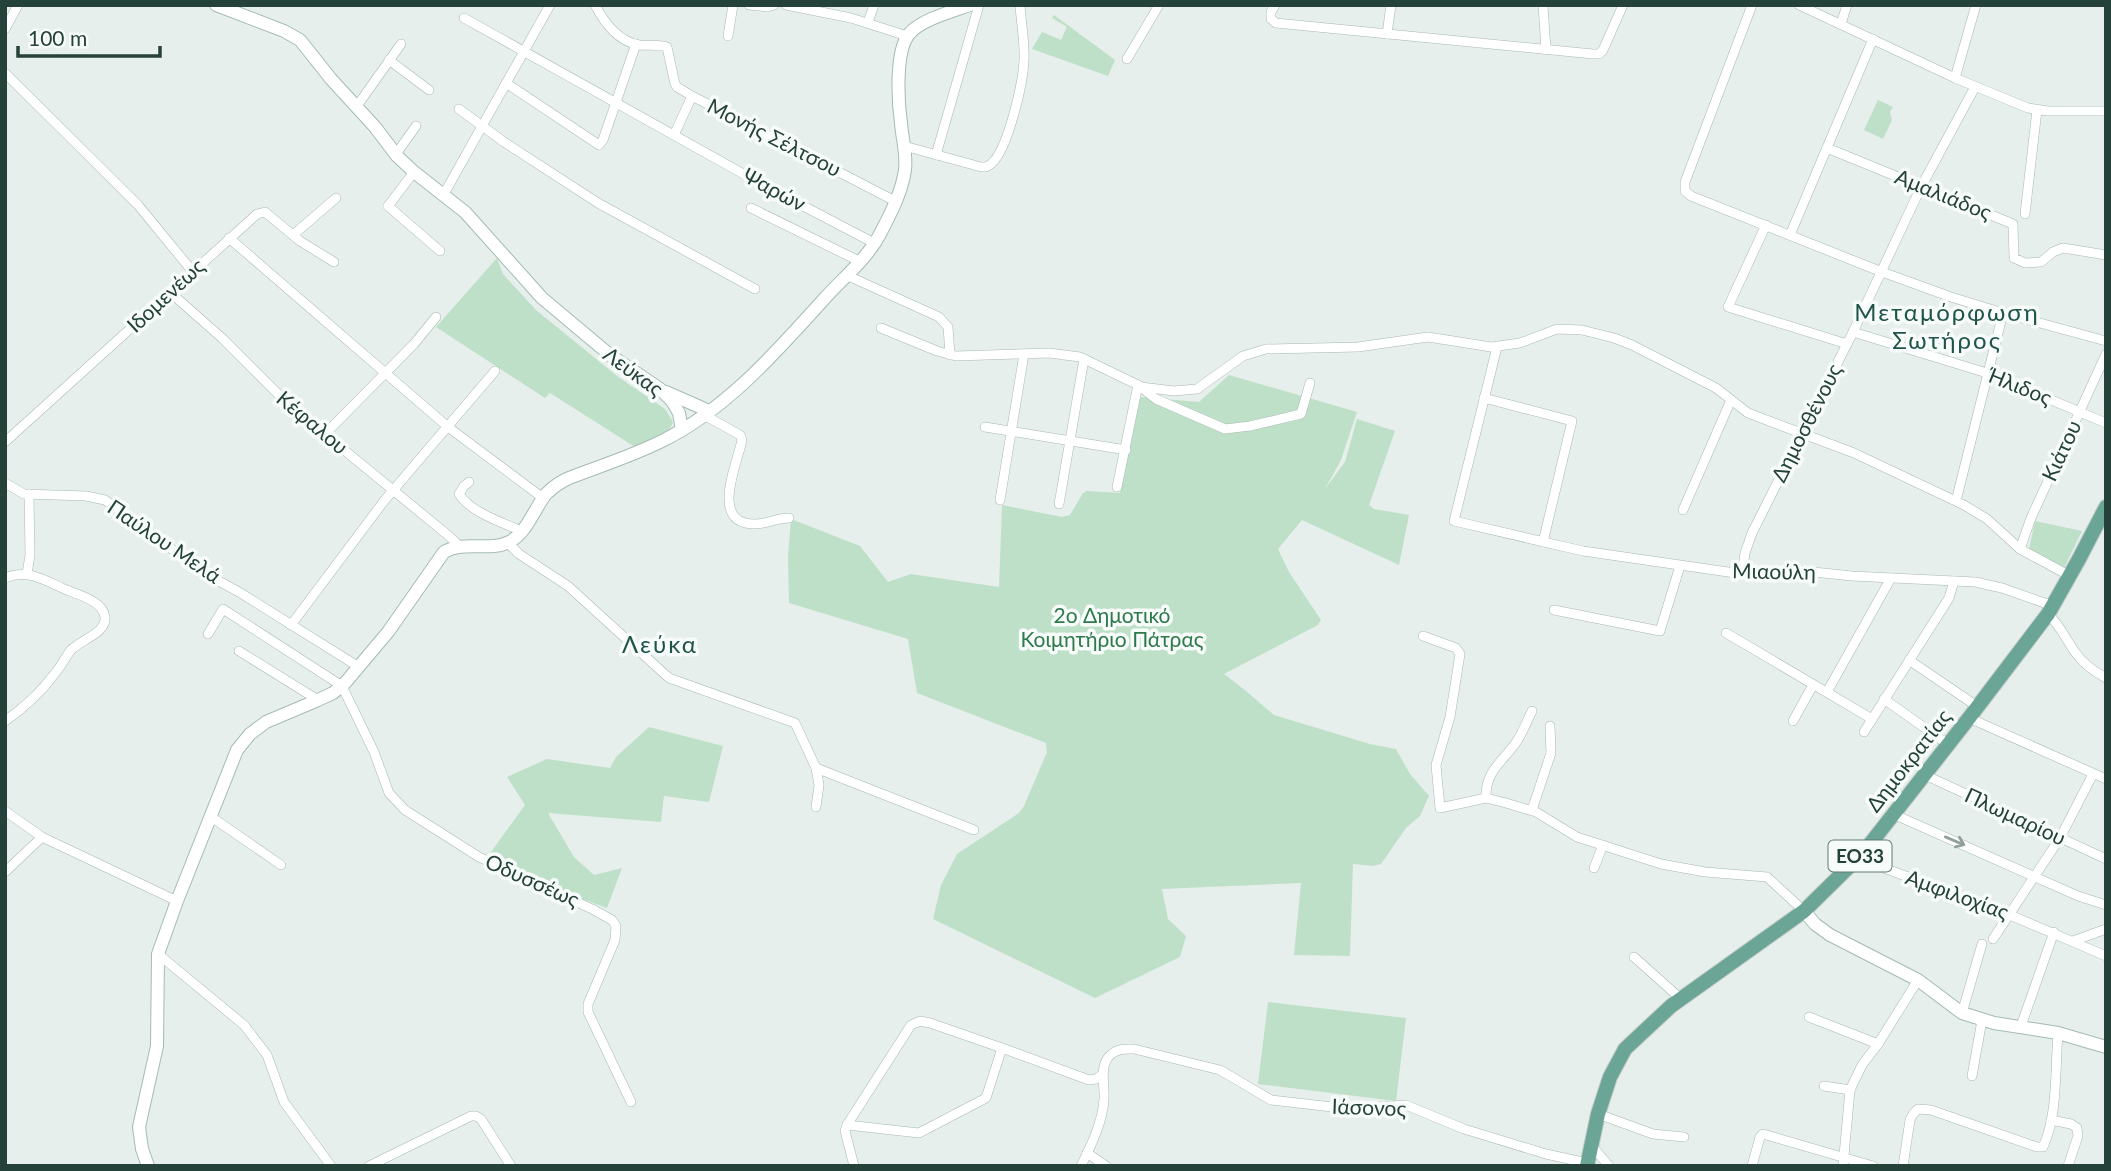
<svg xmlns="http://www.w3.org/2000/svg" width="2111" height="1171" font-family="Lato,sans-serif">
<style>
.green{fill:#bfe0c8}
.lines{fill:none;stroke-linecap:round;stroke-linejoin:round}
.street-casing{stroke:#a8b8b2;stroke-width:10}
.secondary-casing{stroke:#a4bbb3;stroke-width:14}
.primary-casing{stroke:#c2cac8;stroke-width:16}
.street{stroke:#fff;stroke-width:9}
.secondary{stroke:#fff;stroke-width:12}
.primary{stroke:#6aa596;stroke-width:14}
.oneway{stroke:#92a09c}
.labels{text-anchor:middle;stroke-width:7;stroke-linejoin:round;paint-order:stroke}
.shield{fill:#f7fbf9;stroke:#637a73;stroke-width:2}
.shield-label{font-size:19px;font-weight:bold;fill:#24423a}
.street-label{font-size:21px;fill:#24423a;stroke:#f7fbf9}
.park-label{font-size:21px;fill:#2d7a4b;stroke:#f7fbf9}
.quarter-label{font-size:24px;letter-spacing:2px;fill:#1f5548;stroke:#f7fbf9}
</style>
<rect width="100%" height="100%" fill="#e6efeb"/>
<g class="green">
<polygon points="1054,15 1115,60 1108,76 1032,49 1042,32 1061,40 1067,27 1052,18"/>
<polygon points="1878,100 1893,107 1890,112 1892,120 1883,139 1864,130"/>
<polygon points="497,258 503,274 536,310 617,376 665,409 673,422 670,429 635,447 550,393 545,398 436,327"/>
<polygon points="1229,375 1357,412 1341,460 1325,489 1345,462 1357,419 1395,431 1369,505 1374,509 1409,515 1399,565 1302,520 1278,549 1289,572 1321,620 1318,625 1224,674 1246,691 1274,715 1370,744 1396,749 1410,774 1429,796 1420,816 1406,828 1381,864 1373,866 1353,864 1350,956 1294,955 1301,883 1162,889 1168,919 1186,936 1180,957 1095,998 933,919 941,885 957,854 1019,813 1024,806 1047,752 1046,743 917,693 908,639 789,603 788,556 791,519 860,546 888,582 911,574 999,587 1002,505 1062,517 1070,515 1083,493 1087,491 1120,493 1140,397 1199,402"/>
<polygon points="2035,521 2082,531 2064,568 2029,549"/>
<polygon points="649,727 723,746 709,802 664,796 661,822 548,813 574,857 594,875 622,868 607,908 543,885 488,856 525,805 507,777 547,759 610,768 616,757"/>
<polygon points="1268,1002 1406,1018 1396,1101 1258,1084"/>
</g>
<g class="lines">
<defs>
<g id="street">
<path d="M595,5c10,19 23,36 44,40 10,1 19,-1 28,2l8,37 2,3 15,9"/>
<polyline points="749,5 768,7 774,5"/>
<polyline points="786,5 851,18 907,36"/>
<polyline points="1275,5 1271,12 1271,19 1276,23 1593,54 1599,54 1603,50 1623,5"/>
<polyline points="1543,5 1546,50"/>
<polyline points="1752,5 1685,182 1685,191 1691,196 1882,272 1951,297 2003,313 2106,341"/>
<polyline points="1799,5 1955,78 2028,108 2048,111 2106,111"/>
<polyline points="464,18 765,186 874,243"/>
<polyline points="868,22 874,5"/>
<polyline points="1841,24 1847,5"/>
<polyline points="5,29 18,5"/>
<polyline points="1387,34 1391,5"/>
<polyline points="728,36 733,5"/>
<polyline points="1127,59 1159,5"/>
<polyline points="389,60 429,90"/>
<polyline points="5,73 138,205 193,272"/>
<polyline points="1955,78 1976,5"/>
<polyline points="506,83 599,145 603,140 636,44"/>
<polyline points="357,106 401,44"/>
<polyline points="459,109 504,142 598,203 755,289"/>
<polyline points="674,135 692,96 895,201"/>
<path d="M904,146l77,21c5,0 6,0 10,-3 17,-14 32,-81 33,-104 1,-18 -3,-37 -4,-55"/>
<polyline points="1827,148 2013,224 2014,258 2025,263 2041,262 2053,252 2063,248 2106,255"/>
<polyline points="396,154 416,126"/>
<polyline points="936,155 979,5"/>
<polyline points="414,172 388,206 440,251"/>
<polyline points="444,194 550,5"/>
<polyline points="751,208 859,261"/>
<polyline points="2025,214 2037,110"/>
<polyline points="1766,225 1728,307 1847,344"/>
<polyline points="293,235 336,198"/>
<polyline points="1790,235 1873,39"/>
<polyline points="229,238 448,427 543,498"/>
<polyline points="846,275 939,317 948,327 950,355"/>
<polyline points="171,293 223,339 288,404 449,536 459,546"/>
<polyline points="881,328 937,351 956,356 1049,353 1080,357 1138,385 1156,399 1225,429 1250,426 1301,414 1310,383"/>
<polyline points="1853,332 1987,373 2106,423"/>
<polyline points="1497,347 1454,521 1583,551 1742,574 1759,575 1794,570 1852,576 1975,582 2002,588 2053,606"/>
<polyline points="1141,387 1174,391 1197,389 1243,356 1266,349 1358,347 1428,337 1491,347 1520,343 1557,329 1582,330 1614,338 1632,345 1716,388 1748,413 1854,453 1964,505 1987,519 2020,549 2070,576"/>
<polyline points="1484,398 1572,421 1543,542"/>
<path d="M704,415l36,20 2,5c-5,25 -33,84 13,84 12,0 22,-6 34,-6"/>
<polyline points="985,427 1126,450"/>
<polyline points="325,434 414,344 436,317"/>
<polyline points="5,442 257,214 265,212 300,241 334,262"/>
<path d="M469,482l-5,4 -5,8c11,18 44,29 63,37"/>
<polyline points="5,483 24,494 86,496 105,500 204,573 239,592 359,667"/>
<polyline points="1117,487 1138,385"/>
<polyline points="1000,500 1024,354"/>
<polyline points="1956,501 2003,313"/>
<polyline points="1059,504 1084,359"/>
<polyline points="1683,510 1731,400"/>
<polyline points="508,543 519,554 568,586 669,678 795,723 816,768 819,785 816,807"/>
<polyline points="2020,549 2031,518 2106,354"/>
<polyline points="27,574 30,555 29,494"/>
<polyline points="1742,574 1745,553 1752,533 1853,332 1921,187 1975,87"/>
<path d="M5,578c21,-9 38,1 57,10 13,6 41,12 43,29 2,16 -25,23 -34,33 -5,6 -9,15 -15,22 -14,19 -32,36 -51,49"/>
<polyline points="1554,610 1660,631 1680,566"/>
<path d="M2048,614c12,11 17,24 27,38 8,12 18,19 31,26"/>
<polyline points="291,625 384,501 495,371"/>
<polyline points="1726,633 1872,719"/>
<polyline points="208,634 223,609 342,686 374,752 389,793 405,810 479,857 592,909 612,920 616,926 615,940 588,1004 588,1012 631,1102"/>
<polyline points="1423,636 1456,648 1460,654 1450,717 1436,765 1440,808 1486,798 1506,803 1536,812 1577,837 1661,864 1705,872 1767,877 1804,911"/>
<polyline points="239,651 318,700"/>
<polyline points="1909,660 1978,707"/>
<polyline points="1827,692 1891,578"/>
<polyline points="1884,699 1949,745"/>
<polyline points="1969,718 2106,779"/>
<polyline points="1793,721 1813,685"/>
<polyline points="1864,732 1949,598 1954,581"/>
<polyline points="816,768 974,830"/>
<polyline points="1925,775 2106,859"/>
<path d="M1486,798c-1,-28 18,-37 31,-57 6,-9 10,-20 15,-30"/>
<polyline points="1532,810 1551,753 1550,726"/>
<polyline points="5,811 42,837 177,901"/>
<polyline points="1893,814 2078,896 2106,905"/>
<polyline points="210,816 281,865"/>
<polyline points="1863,853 1884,868 2010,915 2106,956"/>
<polyline points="1594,868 1603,845"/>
<polyline points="5,872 42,837"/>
<polyline points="1993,939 2060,838 2093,774"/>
<polyline points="2073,941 2106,929"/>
<polyline points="158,954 244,1025 267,1055 284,1102 331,1166"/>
<polyline points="1634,957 1681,999"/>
<polyline points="1962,1013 1982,944"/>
<polyline points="1809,1017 1878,1044"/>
<polyline points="2021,1026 2054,932"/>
<polyline points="1972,1076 1982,1020"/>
<polyline points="1824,1086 1850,1090"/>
<polyline points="1598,1114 1653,1134 1684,1137"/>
<polyline points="2051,1120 2071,1124 2077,1128 2078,1136 2068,1166"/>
<polyline points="847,1125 911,1025 920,1021 930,1023 1002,1048"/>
<polyline points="1591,1145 1609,1166"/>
<polyline points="1087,1153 1106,1166"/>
<polyline points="369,1166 471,1116 476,1116 481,1119 511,1166"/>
<polyline points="854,1166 845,1131 847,1125 919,1133 986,1098 1002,1048 1089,1080 1096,1079 1103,1074"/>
<path d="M1081,1166c10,-20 22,-45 23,-67 1,-14 -6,-37 9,-46 6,-5 14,-4 21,-4l86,21 51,30 79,9 56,-4 58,24 82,25 41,9"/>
<polyline points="1752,1166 1760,1137 1763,1134 1873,1166"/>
<polyline points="1843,1166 1850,1090 1862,1065 1878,1044 1918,980"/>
<path d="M1903,1166l7,-46 3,-6 5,-5 13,1 106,37h6c15,-32 12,-79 15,-114"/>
</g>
<g id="secondary">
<polyline points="216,5 284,31 300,40 331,79 375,127 397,156 414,172 465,212 542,298 610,355 660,389 672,401 679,413 682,430"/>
<polyline points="666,392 709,411"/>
<polyline points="1804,911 1815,924 1830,935 1918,980 1962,1013 1994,1023 2058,1033 2106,1047"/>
<path d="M148,1166l-6,-17 -3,-22 18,-81 1,-92 19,-53 60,-151 13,-16 16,-12 52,-22 15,-7 12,-10 43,-51 56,-80c20,-12 45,0 65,-10 18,-9 25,-33 37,-48 7,-7 14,-12 23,-16 31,-12 63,-22 93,-37 65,-32 115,-90 163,-143 18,-20 42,-39 55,-64 10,-19 22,-42 25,-64 2,-16 -3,-32 -4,-47 -3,-21 -6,-72 8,-89 11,-14 44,-23 61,-29"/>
</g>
<polyline id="primary" points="1587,1166 1598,1114 1610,1077 1625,1049 1671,1006 1804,911 1863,853 1969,718 2048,614 2079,559 2106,507"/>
</defs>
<use href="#street" class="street-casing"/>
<use href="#secondary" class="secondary-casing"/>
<use href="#primary" class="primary-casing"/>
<use href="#street" class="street"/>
<use href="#secondary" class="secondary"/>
<use href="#primary" class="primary"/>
</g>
<defs><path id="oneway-shaft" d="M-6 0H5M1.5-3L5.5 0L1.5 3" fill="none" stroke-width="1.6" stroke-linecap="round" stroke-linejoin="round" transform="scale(1.75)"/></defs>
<use class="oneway" href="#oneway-shaft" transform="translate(1955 841) rotate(23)"/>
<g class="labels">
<rect class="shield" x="1828.5" y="840.5" width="63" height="31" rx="5"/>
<g class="shield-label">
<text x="1860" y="863">ΕΟ33</text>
</g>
<g class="street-label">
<text transform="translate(774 138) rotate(27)" y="7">Μονής Σέλτσου</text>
<text transform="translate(774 190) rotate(28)" y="7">Ψαρών</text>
<text transform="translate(1943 195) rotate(22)" y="7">Αμαλιάδος</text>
<text transform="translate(166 296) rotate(-43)" y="7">Ιδομενέως</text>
<text transform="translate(633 372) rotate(36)" y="7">Λεύκας</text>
<text transform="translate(2020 387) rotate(22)" y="7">Ήλιδος</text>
<text transform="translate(312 423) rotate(40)" y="7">Κέφαλου</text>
<text transform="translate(1807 423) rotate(-63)" y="7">Δημοσθένους</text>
<text transform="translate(2062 451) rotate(-65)" y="7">Κιάτου</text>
<text transform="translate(164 542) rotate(34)" y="7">Παύλου Μελά</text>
<text transform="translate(1774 572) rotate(1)" y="7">Μιαούλη</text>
<text transform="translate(1909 761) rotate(-52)" y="7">Δημοκρατίας</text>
<text transform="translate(2015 817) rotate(25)" y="7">Πλωμαρίου</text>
<text transform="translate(532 881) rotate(24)" y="7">Οδυσσέως</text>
<text transform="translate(1957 895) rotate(20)" y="7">Αμφιλοχίας</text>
<text transform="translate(1369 1108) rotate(2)" y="7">Ιάσονος</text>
</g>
<g class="park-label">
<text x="1112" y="623">2o Δημοτικό<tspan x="1112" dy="24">Κοιμητήριο Πάτρας</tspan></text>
</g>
<g class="quarter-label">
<text x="1947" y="321">Μεταμόρφωση<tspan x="1947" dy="28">Σωτήρος</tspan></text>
<text x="660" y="653">Λεύκα</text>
</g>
</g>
<rect width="2111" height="1171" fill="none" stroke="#24423a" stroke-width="14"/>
<path d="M18 46v10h142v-10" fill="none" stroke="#24423a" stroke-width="3.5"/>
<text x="28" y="46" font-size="21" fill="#24423a" stroke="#f7fbf9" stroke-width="5" paint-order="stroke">100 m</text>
</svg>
